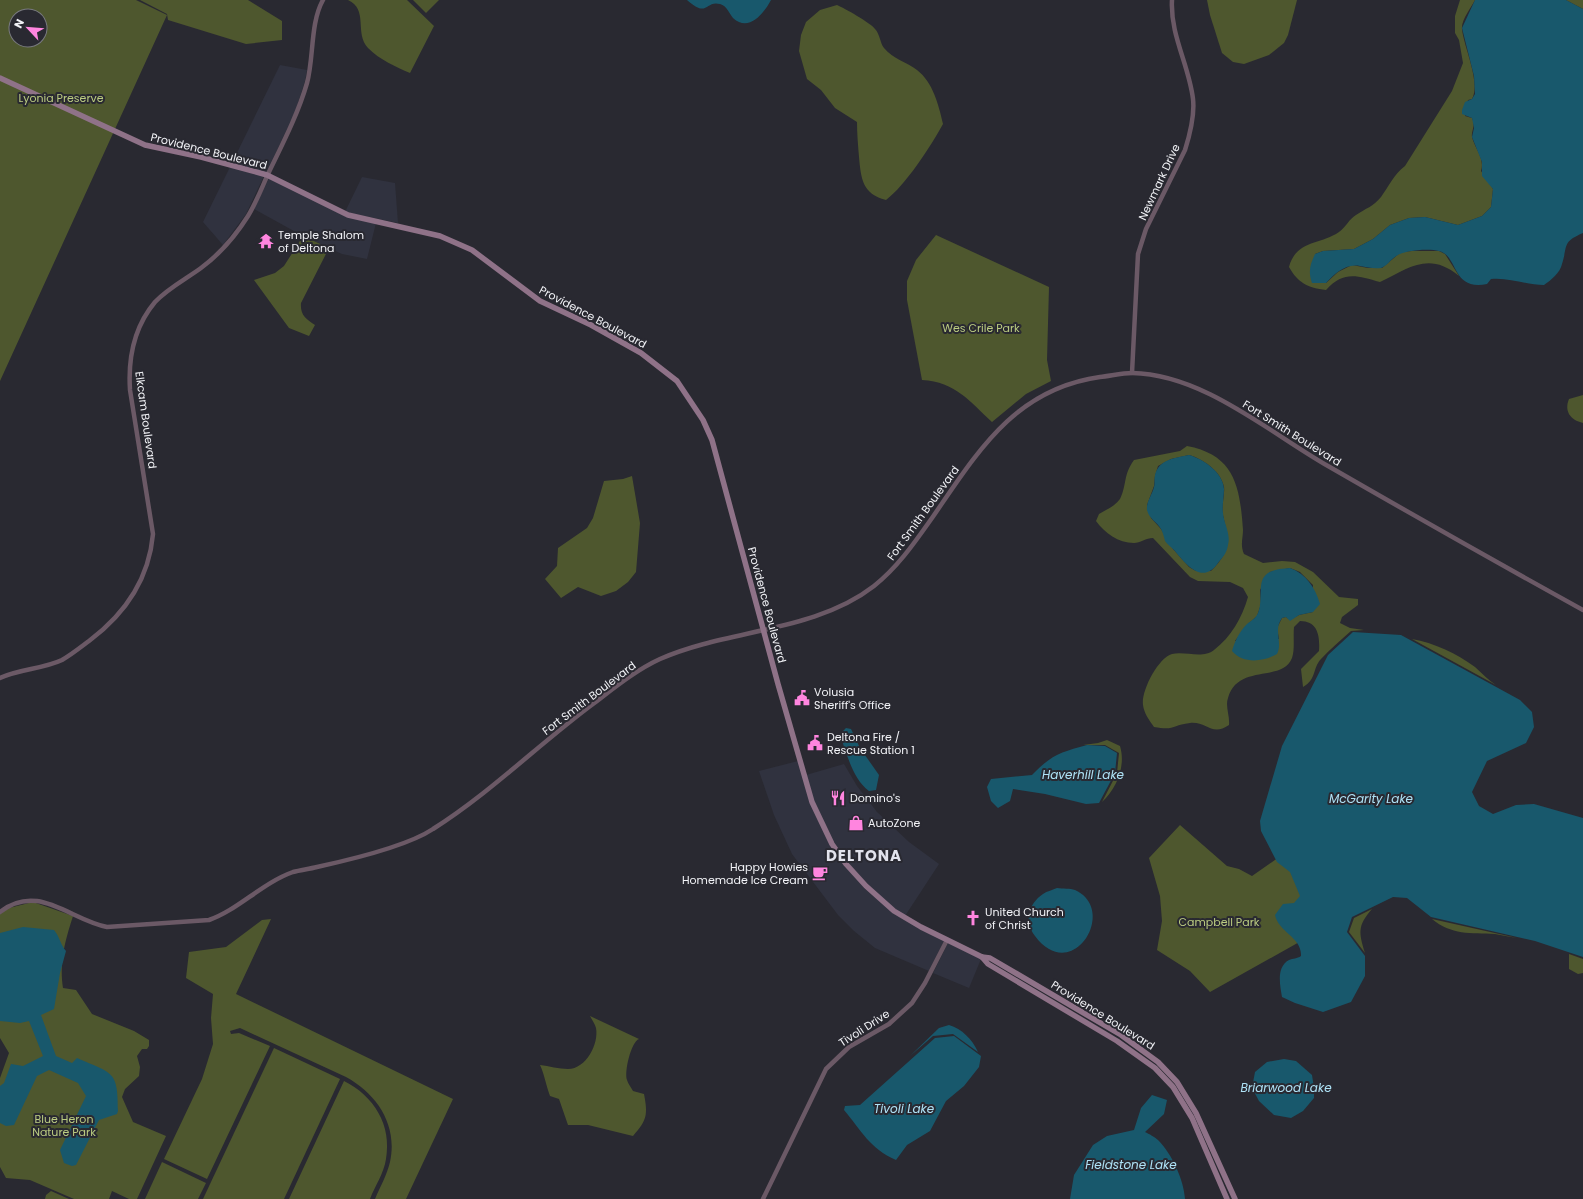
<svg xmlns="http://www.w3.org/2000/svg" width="1583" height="1199" font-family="Poppins,sans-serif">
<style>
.built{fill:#30323f}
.green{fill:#4e572e;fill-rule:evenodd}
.water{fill:#18586c}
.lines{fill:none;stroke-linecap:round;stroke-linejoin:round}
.tertiary{stroke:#6b5966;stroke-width:4.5}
.secondary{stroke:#8f7288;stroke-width:5.5}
.labels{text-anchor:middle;stroke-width:4;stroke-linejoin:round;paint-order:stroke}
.park-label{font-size:11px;fill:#bbcc81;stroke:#292931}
.street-label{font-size:11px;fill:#f2f3f7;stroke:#292931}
.poi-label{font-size:11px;fill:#f2f3f7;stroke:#292931;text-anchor:start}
.water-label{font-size:12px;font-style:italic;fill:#aee2f6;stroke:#292931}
.district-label{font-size:15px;font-weight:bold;letter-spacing:1px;fill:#e2e3ed;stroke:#292931}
</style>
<rect width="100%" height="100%" fill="#292931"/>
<g class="built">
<polygon points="280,65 307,70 305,81 295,113 266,173 232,163"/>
<polygon points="230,167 264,176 246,214 223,245 203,222"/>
<polygon points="362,177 395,183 398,223 345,212"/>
<polygon points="269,178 347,217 376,223 367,259 342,254 303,236 254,209"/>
<polygon points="798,761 821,826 864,888 893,912 944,941 929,971 875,948 854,931 838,915 792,854 774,815 759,771"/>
<polygon points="844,764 857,786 877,812 909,842 939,864 905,916 881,898 848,863 834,843 814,801 806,775"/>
<polygon points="948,943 981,959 969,988 933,973"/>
</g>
<g class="green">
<path d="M0,0h136l31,15 -167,366zM16,16h24v24h-24z"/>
<polygon points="140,0 248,0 282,21 282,40 246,44 168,20 167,14"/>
<path d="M348,0h59l27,26 -24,47c-14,-6 -30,-13 -42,-25 -14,-15 1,-38 -20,-48z"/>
<polygon points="413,0 439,0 426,13"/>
<polygon points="1207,0 1297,0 1288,35 1284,43 1269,55 1244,64 1233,62 1222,53 1210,15"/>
<path d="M1460,0h15c-4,8 -14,20 -13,29 2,19 19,53 10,70l-4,1 -3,16 7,2c4,9 -1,12 0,19 3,12 13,21 9,34l12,18 -2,18 -9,9 -24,9 -33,-8 -16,1 -19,7 -17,14 -19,10 -31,2 -8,3 11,29 12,-11 14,-7 16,3h14l19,-16 11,-1h27l6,3 14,22c-30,-25 -50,-8 -79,6 -24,-7 -37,-11 -54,8 -18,-2 -28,-7 -37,-23 7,-27 31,-22 50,-35 7,-5 10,-13 17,-17 10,-7 17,-8 25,-18 8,-11 13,-23 24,-31l47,-75 11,-28 -4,-23 -4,-7v-17z"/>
<polygon points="1566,0 1583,0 1583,9"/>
<path d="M837,5c7,3 34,18 38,24 5,5 5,14 9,19 9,11 23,14 33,22 16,12 22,36 26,54 -12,22 -38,62 -57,76 -24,-6 -25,-22 -27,-43 -1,-12 -2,-23 -2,-35l-22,-14 -14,-18 -14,-11 -8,-28 2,-16 5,-13 14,-12z"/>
<path d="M936,235l113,52 -2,73 4,21 -25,13 -34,28c-23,-21 -36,-40 -70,-42l-15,-80v-19l9,-21z"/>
<path d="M303,236l26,12 -28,55c-1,12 5,16 14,22l-6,11 -20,-8 -35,-48 21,-7 9,-7z"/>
<path d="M1583,395v28c-13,-3 -19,-12 -14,-24z"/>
<path d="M1187,446c48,9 53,41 56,84 0,8 -3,15 1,24l19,9 19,-2 13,1 18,10 26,25 19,2v6l-16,12 -2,6 10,5 14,2 -13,1c-10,9 -21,18 -30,28 -9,10 -4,20 -18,28l-2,-18 18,-18c1,-15 -1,-30 -19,-30l-6,6c-1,10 1,22 -2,31 -10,25 -54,5 -64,40 -3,8 2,18 1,27 -17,12 -23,-4 -39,-2 -18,2 -15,8 -36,4 -5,-7 -10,-14 -11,-22 -2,-14 15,-47 29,-51 13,-3 31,5 42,-4 17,-13 28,-32 34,-53l-5,-9 -13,-6 -32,-1 -8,-4 -37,-39c-7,0 -13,5 -19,5 -16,0 -29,-10 -38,-22l3,-7c7,-4 16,-8 21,-15 7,-14 3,-24 14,-39l46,-9zM1189,455c14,4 32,16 35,32 1,9 -3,19 -1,28 6,28 9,34 -12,56h-15l-7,-4 -16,-18 -12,-20 -10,-11 -4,-13 7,-19 1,-10 3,-10 13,-7zM1290,568l10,4 13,13v27l-14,3 -9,5 -4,-3 -4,1 -5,10 2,11 -44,2 12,-16 10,-9 4,-12 -1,-14 10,-18z"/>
<polygon points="632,476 640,523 636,572 628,582 616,591 601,596 578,587 561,598 545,579 557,566 558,548 587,528 593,518 604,481 623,479"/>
<path d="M1412,639c22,4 44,14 63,28 7,6 13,13 21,18z"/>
<path d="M1107,740l13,6c6,20 -3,42 -18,56l15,-29 2,-20 -14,-8h-22l15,-2z"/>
<polygon points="1180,825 1227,866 1239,869 1252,876 1292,848 1326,927 1210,992 1190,971 1157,950 1162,921 1160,896 1149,858"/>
<path d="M33,902l40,14c-8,25 -14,46 -10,72l13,2 16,24 42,17 15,9v6l-2,3h-5l-5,7 3,11 -1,9 -14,13 -3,8 11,25 33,14 -29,63h-8l-17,-8 -3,8h-35l-44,-19 -24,-2 -6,-11v-89l9,-25 -9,-15v-124l9,-6z"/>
<path d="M1372,909c-15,17 -13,24 -7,44l-16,-21 5,-14z"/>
<path d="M271,919l-35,75 217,105 -47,100h-31c5,-12 12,-24 15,-37 8,-37 -13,-68 -44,-85l-106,-49 -10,3 1,3 8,-1 31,13 -63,133 -43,-20 38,-80 11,-35 -2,-26 2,-24 -27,-16 3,-26 37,-5 36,-27z"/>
<path d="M1432,919l85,19c-8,-1 -15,-3 -22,-4 -24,-1 -44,1 -63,-15z"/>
<polygon points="1569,954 1583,959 1583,973 1578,974 1569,969"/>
<path d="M590,1016l49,23c-8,3 -15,33 -12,41 1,4 4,7 6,11l11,3c4,21 3,26 -11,42l-45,-11h-20l-9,-26 -9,-3c-4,-11 -6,-23 -10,-31 9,1 19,4 28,4 18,0 31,-25 28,-41 -1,-4 -4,-8 -6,-12z"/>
<polygon points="274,1048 340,1079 284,1199 203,1199"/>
<path d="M344,1081c30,15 48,44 42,78 -2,14 -11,27 -16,40h-81z"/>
<polygon points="162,1162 206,1183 198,1199 145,1199"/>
<polygon points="51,1191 69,1199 45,1199 46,1195"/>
</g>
<g class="water">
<path d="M687,0h84c-7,13 -22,33 -38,18 -4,-5 -6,-12 -13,-14 -15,-4 -12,15 -33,-4z"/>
<path d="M1475,0h91l17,9v224c-21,9 -15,12 -21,31 -2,9 -11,16 -18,21 -17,0 -36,-8 -53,-6l-4,5c-36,7 -28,-28 -48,-33 -10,-3 -37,-1 -44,6 -5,3 -8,9 -14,11 -8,1 -14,-1 -21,-2 -14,-3 -26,8 -34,17h-14c-4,-12 -2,-18 3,-29l8,-3 31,-2 19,-10 17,-14 19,-7 16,-1 33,8 24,-9 9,-9 2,-18 -11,-13v-14l-10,-25 2,-9 -2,-10 -10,-4v-4l3,-8 7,-3 3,-5 -1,-18 -12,-48z"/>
<path d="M1189,455c14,4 34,17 35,34 0,8 -2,16 -1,24 1,11 8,21 5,32 -1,8 -6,13 -10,18 -16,23 -33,0 -44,-13 -3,-3 -7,-6 -9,-9 -1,-4 -2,-8 -4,-12 -4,-7 -12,-10 -14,-19 -1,-8 5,-15 7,-23 1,-3 0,-8 1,-12 4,-16 20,-17 34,-20z"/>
<path d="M1290,568c16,6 25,19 30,36l-7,8 -14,3 -9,6 -4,-4 -4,1c-9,12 1,25 -5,36 -14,8 -34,10 -45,-3 3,-10 7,-19 15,-27 4,-3 9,-6 11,-11 5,-11 0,-28 6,-36 6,-8 17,-8 26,-9z"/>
<path d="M1353,632l48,3 119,65 12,12 2,15 -8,16 -39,18 -15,31 7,14 14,8 23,-9 18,-1 49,14v139l-48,-16 -104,-24 -24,-19 -14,-1 -41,20 -5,15 18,24v20l-14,26 -28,10 -28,-9 -13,-6c-2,-12 -6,-30 7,-37 4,-2 8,-1 12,-4 1,-19 -22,-23 -26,-41l8,-11 11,-1 6,-7 -10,-24 -13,-10 -16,-31 -1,-10 22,-75 46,-91z"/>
<path d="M846,728l5,1 9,19 19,27 -3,15 -7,1c-16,-12 -21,-34 -28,-53v-5z"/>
<path d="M1087,745l18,1 12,7 -2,20 -16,30 -13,1 -41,-10 -32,-5 -3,12 -12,7 -7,-7 -4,-14 4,-8 41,-4c19,-20 29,-23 55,-30z"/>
<path d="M1057,888c6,1 13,0 18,2 44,20 -3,96 -40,46 -11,-14 -7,-32 8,-42 4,-3 10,-4 14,-6z"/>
<path d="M23,927l31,3c6,7 6,14 12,21l-6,22 -6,36 -13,6 15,41 16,7 5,-5c36,16 41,12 41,53l-1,3 -18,6 -23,45 -4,1 -8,-3 -4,-13 26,-54 -8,-13 -29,-13 -12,6 -23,49 -8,1 -6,-3v-37l4,-3 7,-19 12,2 20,-10 -14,-35 -9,2 -20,-2v-88z"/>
<path d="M949,1025c13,4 23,14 29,27l-25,-18 -20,2 -23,20 29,-28z"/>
<path d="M954,1036l27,20 -2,11 -15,19 -18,15 -16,30 -23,14 -11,15c-26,-11 -35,-30 -52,-50l1,-4 15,-1 75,-67z"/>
<polygon points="1284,1059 1296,1061 1312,1075 1314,1088 1314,1098 1303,1111 1291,1118 1274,1115 1259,1101 1252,1088 1255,1072 1267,1062"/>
<path d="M1152,1095l15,5 -3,14 -19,18c4,2 10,5 13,8 14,14 26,40 27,59h-115l4,-24 19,-30 14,-9 27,-6 7,-22z"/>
</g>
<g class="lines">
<g class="tertiary">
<path d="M1132,373l6,-119 8,-25 39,-79c5,-16 10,-34 8,-51 -4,-34 -23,-64 -21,-99"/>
<path d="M0,678c19,-9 43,-9 62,-18 9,-5 19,-13 27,-19 36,-27 60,-62 64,-107l-23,-144c-2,-31 4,-63 25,-88 13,-14 31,-23 46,-34 19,-14 35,-33 47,-52 8,-13 14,-29 21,-44 14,-29 29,-58 38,-89 7,-25 3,-60 16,-83"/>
<path d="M0,912c38,-30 70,8 107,15l102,-7c29,-10 53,-37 84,-48 8,-2 16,-3 24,-5 32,-7 89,-20 116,-38 57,-36 106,-85 160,-125 21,-16 43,-34 67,-45 68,-30 155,-27 214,-73 24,-19 41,-44 58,-68 45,-65 82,-129 168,-141 10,-1 22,-4 32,-4 71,1 138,60 196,93 85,49 170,97 255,144"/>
<polyline points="763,1199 826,1069 849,1047 889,1024 912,1003 925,983 947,940"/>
</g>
<g class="secondary">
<polyline points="0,78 145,145 201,157 267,175 348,215 440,236 472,250 540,301 591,325 641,353 677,381 703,420 712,440 778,684 812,802 832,844 846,864 866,886 894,911 921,927 982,957 990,958 1121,1035 1158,1062 1177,1082 1196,1113 1235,1199"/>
<polyline points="982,957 988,964 1117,1041 1155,1068 1173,1087 1192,1118 1227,1199"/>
</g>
</g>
<defs>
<symbol id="temple-bare" viewBox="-9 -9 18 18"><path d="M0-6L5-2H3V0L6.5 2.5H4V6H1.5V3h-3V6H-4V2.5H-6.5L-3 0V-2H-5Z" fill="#ff85df" stroke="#292931" stroke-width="2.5" paint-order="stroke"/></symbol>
<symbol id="civic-bare" viewBox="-9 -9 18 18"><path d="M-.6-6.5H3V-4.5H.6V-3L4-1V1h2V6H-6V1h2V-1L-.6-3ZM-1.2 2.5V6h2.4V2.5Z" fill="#ff85df" stroke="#292931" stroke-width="2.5" paint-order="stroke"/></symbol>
<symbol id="restaurant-bare" viewBox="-9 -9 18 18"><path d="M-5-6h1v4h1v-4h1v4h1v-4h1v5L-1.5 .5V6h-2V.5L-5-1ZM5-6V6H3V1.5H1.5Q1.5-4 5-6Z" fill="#ff85df" stroke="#292931" stroke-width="2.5" paint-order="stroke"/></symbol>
<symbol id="shop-bare" viewBox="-9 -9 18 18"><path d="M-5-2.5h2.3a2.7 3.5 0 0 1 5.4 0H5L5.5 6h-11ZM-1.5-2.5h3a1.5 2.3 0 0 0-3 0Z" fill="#ff85df" stroke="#292931" stroke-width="2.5" paint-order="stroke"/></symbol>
<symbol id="cafe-bare" viewBox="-9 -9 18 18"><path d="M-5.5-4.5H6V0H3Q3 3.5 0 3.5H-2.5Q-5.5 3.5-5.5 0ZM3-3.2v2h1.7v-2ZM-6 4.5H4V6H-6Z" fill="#ff85df" stroke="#292931" stroke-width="2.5" paint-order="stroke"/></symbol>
<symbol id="church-bare" viewBox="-9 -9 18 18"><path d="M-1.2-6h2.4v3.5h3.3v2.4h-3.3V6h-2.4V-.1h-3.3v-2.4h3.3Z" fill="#ff85df" stroke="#292931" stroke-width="2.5" paint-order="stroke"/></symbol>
</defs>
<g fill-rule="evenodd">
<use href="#temple-bare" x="255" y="230" width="22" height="22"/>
<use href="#civic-bare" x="791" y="687" width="22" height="22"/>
<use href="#civic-bare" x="804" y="732" width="22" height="22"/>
<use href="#restaurant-bare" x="827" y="787" width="22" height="22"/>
<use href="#shop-bare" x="845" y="812" width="22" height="22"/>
<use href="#cafe-bare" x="809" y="862" width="22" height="22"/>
<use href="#church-bare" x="962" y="907" width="22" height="22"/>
</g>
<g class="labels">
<g class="park-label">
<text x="61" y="102">Lyonia Preserve</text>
<text x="981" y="332">Wes Crile Park</text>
<text x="1219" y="926">Campbell Park</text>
<text x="64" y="1123">Blue Heron<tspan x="64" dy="13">Nature Park</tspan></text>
</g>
<g class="street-label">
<text transform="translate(209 151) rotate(14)" y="4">Providence Boulevard</text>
<text transform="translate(1159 182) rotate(-65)" y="4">Newmark Drive</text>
<text transform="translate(593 317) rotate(28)" y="4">Providence Boulevard</text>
<text transform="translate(146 420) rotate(82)" y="4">Elkcam Boulevard</text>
<text transform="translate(1292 433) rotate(32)" y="4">Fort Smith Boulevard</text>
<text transform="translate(923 513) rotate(-54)" y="4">Fort Smith Boulevard</text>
<text transform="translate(767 605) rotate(75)" y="4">Providence Boulevard</text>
<text transform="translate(589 698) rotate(-37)" y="4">Fort Smith Boulevard</text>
<text transform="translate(1103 1015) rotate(32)" y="4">Providence Boulevard</text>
<text transform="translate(864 1028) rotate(-33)" y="4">Tivoli Drive</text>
</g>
<g class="poi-label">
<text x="278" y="239">Temple Shalom<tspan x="278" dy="13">of Deltona</tspan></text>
<text x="814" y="696">Volusia<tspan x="814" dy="13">Sheriff's Office</tspan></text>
<text x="827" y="741">Deltona Fire /<tspan x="827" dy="13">Rescue Station 1</tspan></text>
<text x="850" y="802">Domino's</text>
<text x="868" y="827">AutoZone</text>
<text x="808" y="871" text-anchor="end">Happy Howies<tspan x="808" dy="13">Homemade Ice Cream</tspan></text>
<text x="985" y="916">United Church<tspan x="985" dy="13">of Christ</tspan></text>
</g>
<g class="water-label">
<text x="1083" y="779">Haverhill Lake</text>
<text x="1371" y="803">McGarity Lake</text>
<text x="1286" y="1092">Briarwood Lake</text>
<text x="904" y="1113">Tivoli Lake</text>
<text x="1131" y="1169">Fieldstone Lake</text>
</g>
<g class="district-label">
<text x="864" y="861">DELTONA</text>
</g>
</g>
<g transform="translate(28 28) rotate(296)"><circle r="19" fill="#292931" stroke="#797a80"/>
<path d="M0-3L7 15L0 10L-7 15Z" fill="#ff85df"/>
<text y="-6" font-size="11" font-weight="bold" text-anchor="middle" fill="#f2f3f7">N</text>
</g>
</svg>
